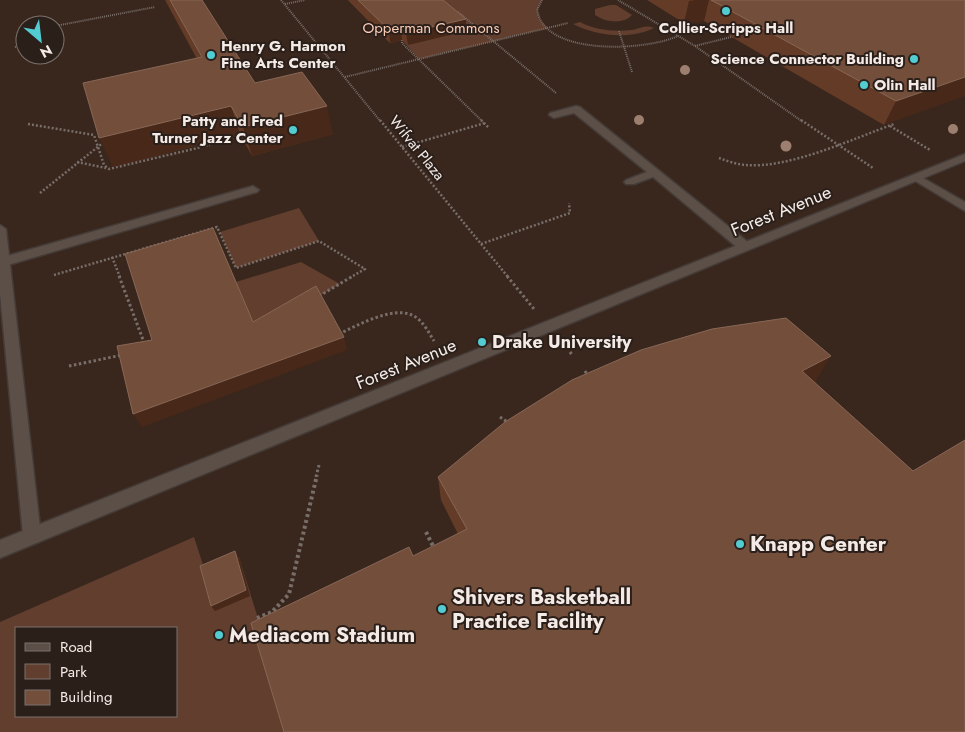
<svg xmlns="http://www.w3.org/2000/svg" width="965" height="732" font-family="Jost,sans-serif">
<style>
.built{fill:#39271e;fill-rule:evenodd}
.green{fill:#613e2d;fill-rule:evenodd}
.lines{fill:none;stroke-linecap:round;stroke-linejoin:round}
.lane-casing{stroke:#443b37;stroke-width:3}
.street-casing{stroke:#443b37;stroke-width:3}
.secondary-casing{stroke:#443b37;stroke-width:3}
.path-far3{stroke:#786e69;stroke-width:2;stroke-dasharray:1 1;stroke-linecap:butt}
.path-far2{stroke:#786e69;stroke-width:2.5;stroke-dasharray:2 2;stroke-linecap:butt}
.path-far1{stroke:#786e69;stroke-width:3;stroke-dasharray:2.5 2.5;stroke-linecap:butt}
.path{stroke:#786e69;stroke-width:4;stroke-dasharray:3 3;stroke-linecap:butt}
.lane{fill:#5c4f48;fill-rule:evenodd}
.street{fill:#5c4f48;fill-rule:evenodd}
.secondary{fill:#5c4f48;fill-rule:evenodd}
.tree{fill:#9d7f70}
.wall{fill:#643b26}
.shaded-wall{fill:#472819}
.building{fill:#734e3b;stroke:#886756}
.poi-dot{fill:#52ccd1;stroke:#2b1f1a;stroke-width:2}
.labels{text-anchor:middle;stroke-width:4;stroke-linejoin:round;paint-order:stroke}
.far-park-label{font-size:15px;fill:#fbcdb7;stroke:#2b1f1a}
.far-poi-label{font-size:15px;font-weight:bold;fill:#f4ebe7;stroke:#2b1f1a;text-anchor:start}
.far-street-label{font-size:15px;fill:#f4ebe7;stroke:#2b1f1a}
.street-label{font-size:18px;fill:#f4ebe7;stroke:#2b1f1a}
.poi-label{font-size:18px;font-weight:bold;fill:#f4ebe7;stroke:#2b1f1a;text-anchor:start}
.near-poi-label{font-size:21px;font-weight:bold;fill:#f4ebe7;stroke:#2b1f1a;text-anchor:start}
</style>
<rect width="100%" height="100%" fill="#2b1f1a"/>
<path class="built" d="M0,0h965v732h-965zM25,25h30v30h-30zM16,628h160v88h-160z"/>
<g class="green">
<path d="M348,0h194c-8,11 -4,20 6,28l-129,31 -17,-19 -12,3z"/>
<path d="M610,5h6l16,10c-9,10 -27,7 -37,0v-6z"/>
<path d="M580,22c15,8 34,10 51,8 9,-1 14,-6 23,-2 -24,12 -58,8 -81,-4z"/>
<polygon points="299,208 319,241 236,268 220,232"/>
<polygon points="301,262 340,284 257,332 236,282"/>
<path d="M194,537l11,34 34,-14 54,175h-293v-110zM16,628h160v88h-160z"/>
</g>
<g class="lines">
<defs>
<g id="lane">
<polygon points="576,106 580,107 749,243 750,246 749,249 739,249 653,177 634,184 626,184 624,182 626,180 647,172 574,113 554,118 549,115 550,113"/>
<polygon points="253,186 259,190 257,192 8,265 0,266 0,258"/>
</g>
<g id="street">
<polygon points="916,174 965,202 965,211 912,179 910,177"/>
<polygon points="0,225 6,229 41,536 38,542 32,544 26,542 23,536 0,294"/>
</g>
<polygon id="secondary" points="965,154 965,161 0,558 0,540"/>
</defs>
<use href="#lane" class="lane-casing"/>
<use href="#street" class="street-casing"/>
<use href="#secondary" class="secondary-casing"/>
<g class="path-far3">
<polyline points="281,0 381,122"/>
<path d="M542,0l-5,10c1,3 2,8 4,11 20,34 106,29 137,15"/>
<polyline points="618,0 695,46 803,122"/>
<polyline points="285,4 305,0"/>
<polyline points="458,12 556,93"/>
<polyline points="55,26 155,7"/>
<polyline points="619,31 632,72"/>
<polyline points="402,40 402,43 483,122"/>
<polyline points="695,46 735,36"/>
<polyline points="15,47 25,44"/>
<polyline points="345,77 568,23"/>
</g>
<g class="path-far2">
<polyline points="380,120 508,277"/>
<polyline points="481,120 488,127"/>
<polyline points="801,120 873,168"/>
<polyline points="28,124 94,135 104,165 109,169 210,145"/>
<polyline points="890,126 930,150"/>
<polyline points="402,147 485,123"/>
<path d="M719,158c8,3 17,6 26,7 44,4 107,-26 149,-41"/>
<polyline points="77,162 106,168"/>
<polyline points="40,193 104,142"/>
<polyline points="481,244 570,213 569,203"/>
<polyline points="112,257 120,277"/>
<polyline points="54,275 217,227 236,268 319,241 365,269 351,277"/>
</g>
<g class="path-far1">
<polyline points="119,276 145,345"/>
<polyline points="507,276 534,309"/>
<polyline points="319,296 353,276"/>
<path d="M339,334c19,-9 55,-29 75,-18 9,5 15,17 20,25"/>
<polyline points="570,352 573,356"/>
<polyline points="69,366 122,355"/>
<polyline points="585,371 589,377"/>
<polyline points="500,417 509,423"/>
<polyline points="316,477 319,465"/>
</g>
<g class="path">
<polyline points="426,532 435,550"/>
<polyline points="257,618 272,612 289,594 317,475"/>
</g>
<use href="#lane" class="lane"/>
<use href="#street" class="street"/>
<use href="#secondary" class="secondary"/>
</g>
<g class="tree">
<circle cx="685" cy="70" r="5"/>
<circle cx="639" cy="120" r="5"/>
<circle cx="953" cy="129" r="5"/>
<circle cx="786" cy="146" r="5.5"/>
</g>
<g class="wall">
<polygon points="165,0 202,0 255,83 333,134 252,156 240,134 113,167 197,59"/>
<polygon points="348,0 443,0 466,19 466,31 408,45 402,40 390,43"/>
<polygon points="647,0 965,0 884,125 704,21 684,23"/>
<polygon points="815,382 965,732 413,556 458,534 441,500 438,477"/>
</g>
<g class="shaded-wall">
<polygon points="696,0 709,0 704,21 684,23 689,1"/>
<polygon points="466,19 466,31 408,45 406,33"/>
<polygon points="401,28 402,40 390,43 389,30"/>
<polygon points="965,77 965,96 884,125 896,101"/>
<polygon points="231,106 240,134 113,167 99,138"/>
<polygon points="327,106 333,134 252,156 243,127"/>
<polygon points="344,337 347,350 142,427 133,414"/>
<polygon points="831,356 815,382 802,371"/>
<polygon points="235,551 239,557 250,596 215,611 211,606"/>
</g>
<g class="building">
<polygon points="170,0 202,0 255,83 302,72 327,106 243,127 231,106 99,138 83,83 202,57"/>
<polygon points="358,0 443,0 466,19 406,33 401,28 389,30"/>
<polygon points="711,0 965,0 965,77 896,101"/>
<polygon points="213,228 253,322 316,286 344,337 133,414 117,346 152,340 125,254"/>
<polygon points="786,318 831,356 802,371 913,471 965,440 965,732 284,732 251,623 409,547 413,556 467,529 438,477 505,422 572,380 641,350 712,329"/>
<polygon points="235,551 246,590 211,606 200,566"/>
</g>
<g class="poi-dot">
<circle cx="726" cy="11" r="5"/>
<circle cx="211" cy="55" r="5"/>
<circle cx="914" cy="59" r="5"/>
<circle cx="864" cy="85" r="5"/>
<circle cx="293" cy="130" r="5"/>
<circle cx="482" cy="342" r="5"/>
<circle cx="740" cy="544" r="5"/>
<circle cx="442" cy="609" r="5"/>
<circle cx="219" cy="635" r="5"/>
</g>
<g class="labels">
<g class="far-park-label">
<text x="431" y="33">Opperman Commons</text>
</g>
<g class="far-poi-label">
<text x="726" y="33" text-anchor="middle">Collier-Scripps Hall</text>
<text x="221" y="51">Henry G. Harmon<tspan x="221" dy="17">Fine Arts Center</tspan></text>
<text x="904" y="64" text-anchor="end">Science Connector Building</text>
<text x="874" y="90">Olin Hall</text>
<text x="283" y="126" text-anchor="end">Patty and Fred<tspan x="283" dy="17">Turner Jazz Center</tspan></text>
</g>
<g class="far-street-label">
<text transform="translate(417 148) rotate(51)" y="5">Wifvat Plaza</text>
</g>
<g class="street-label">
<text transform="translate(781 211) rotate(-22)" y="6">Forest Avenue</text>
<text transform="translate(406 364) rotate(-22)" y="6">Forest Avenue</text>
</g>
<g class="poi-label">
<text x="492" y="348">Drake University</text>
</g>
<g class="near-poi-label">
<text x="750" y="551">Knapp Center</text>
<text x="452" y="604">Shivers Basketball<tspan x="452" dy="24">Practice Facility</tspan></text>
<text x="229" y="642">Mediacom Stadium</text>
</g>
</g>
<rect x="15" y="627" width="162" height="90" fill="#2b1f1a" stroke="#7b716c"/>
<rect x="25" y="643" width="25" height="8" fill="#5c4f48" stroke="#7b716c"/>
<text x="60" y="652" font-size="15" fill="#f4ebe7">Road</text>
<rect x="25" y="664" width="25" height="15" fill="#613e2d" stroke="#7b716c"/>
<text x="60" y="677" font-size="15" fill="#f4ebe7">Park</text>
<rect x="25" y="690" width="25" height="15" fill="#734e3b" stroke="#7b716c"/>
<text x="60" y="702" font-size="15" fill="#f4ebe7">Building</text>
<g transform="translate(40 40) rotate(152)"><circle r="24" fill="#2b1f1a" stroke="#7b716c"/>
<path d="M0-4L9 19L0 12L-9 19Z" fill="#52ccd1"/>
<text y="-8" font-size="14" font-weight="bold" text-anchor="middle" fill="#f4ebe7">N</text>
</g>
</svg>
